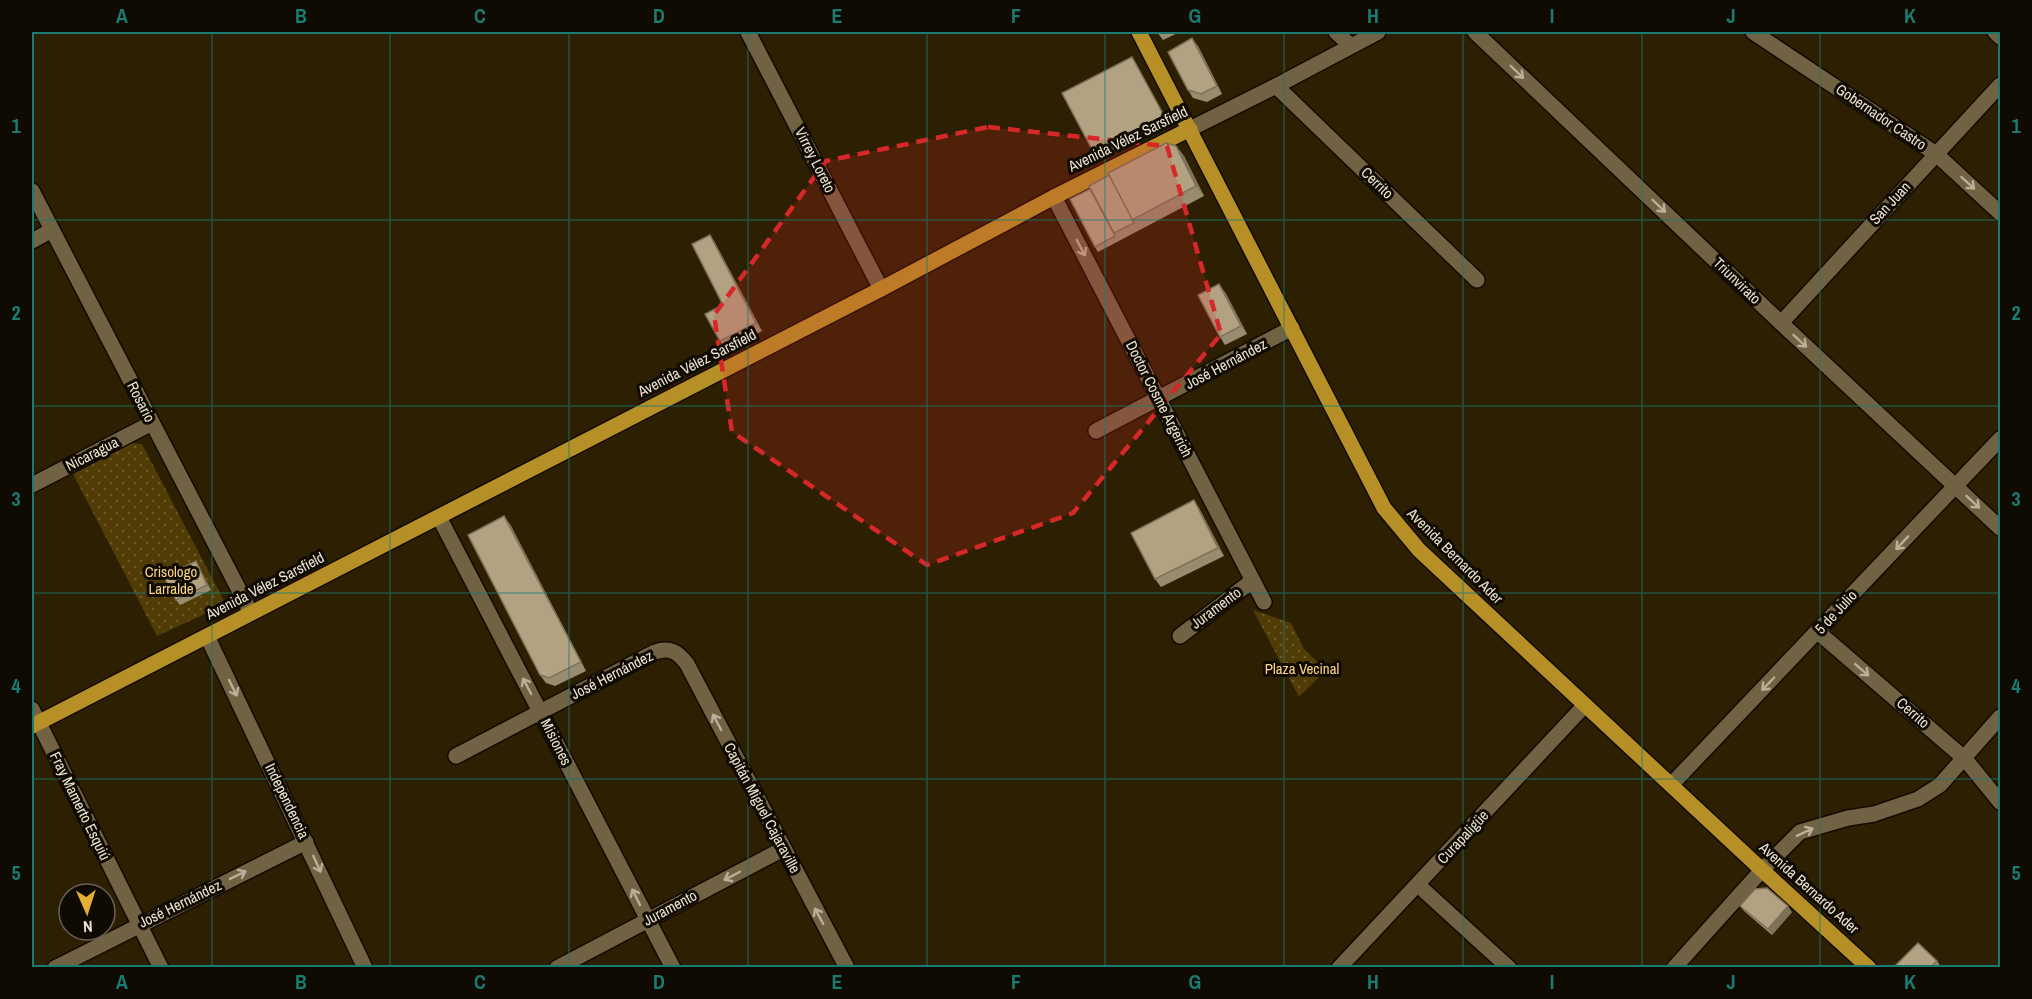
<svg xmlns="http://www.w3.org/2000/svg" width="2032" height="999" font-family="'Archivo Narrow',sans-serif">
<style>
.park{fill:url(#park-dots)}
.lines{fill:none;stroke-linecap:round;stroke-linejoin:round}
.minor-casing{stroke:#130a00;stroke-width:18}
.major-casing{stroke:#130a00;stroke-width:18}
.minor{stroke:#716243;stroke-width:15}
.major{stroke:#b78f27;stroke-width:15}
.wall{fill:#998b6f}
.shaded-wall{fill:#7d715a}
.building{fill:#b2a281;stroke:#7d715a;stroke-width:1.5}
.oneway{stroke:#baaf98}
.marked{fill:#d62828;fill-opacity:0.2;stroke:#d62828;stroke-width:4.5;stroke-dasharray:12 8;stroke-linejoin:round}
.grid{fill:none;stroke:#1a7b73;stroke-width:1.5;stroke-opacity:0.55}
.labels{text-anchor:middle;stroke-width:6;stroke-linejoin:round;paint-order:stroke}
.street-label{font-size:15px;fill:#ebe2d1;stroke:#100b02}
.park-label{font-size:15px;fill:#fcd583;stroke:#100b02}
.neatline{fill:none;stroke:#1a7b73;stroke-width:2}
.grid-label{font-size:20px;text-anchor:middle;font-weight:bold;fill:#1a7b73}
</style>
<defs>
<pattern id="park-dots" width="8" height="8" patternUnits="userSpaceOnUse" patternTransform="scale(1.5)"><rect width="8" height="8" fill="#513c06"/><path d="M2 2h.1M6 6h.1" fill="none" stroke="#6a5829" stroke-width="1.8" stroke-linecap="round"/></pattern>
</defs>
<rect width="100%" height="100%" fill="#2d2002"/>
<g class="park">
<polygon points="132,443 142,444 223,599 222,606 157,636 72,472"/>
<polygon points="1253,610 1291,623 1304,649 1326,670 1299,697"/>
</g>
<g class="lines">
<defs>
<g id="minor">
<polyline points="748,32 881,289"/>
<polyline points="1336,32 1351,46"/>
<polyline points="1475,32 1781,323 2000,528"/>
<polyline points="1753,32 1936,154 2000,213"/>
<polyline points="1995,32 2000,37"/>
<polyline points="1276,86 1477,280"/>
<polyline points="1190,129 1276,86 1378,32"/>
<polyline points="32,191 251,613"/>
<polyline points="1054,197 1264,602"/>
<polyline points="32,241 52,230"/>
<polyline points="1781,323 2000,85"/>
<polyline points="1096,431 1292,328"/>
<polyline points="32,485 152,423"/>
<polyline points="439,517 673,968"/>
<polyline points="1818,632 1965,759 2000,802"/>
<polyline points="207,636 365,968"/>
<polyline points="1180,636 1252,581"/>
<polyline points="32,709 161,968"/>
<path d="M456,756l199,-104c15,-5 23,0 32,12l160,304"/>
<polyline points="1671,785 2000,439"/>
<polyline points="1418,885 1509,968"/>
<polyline points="55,968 306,842"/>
<polyline points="557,968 783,849"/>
<polyline points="1339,968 1585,705"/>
<polyline points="1674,968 1762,870 1800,832 1848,818 1874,814 1918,799 1940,785 2000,717"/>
</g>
<g id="major">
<polyline points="1139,32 1384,508 1419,550 1762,870 1869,968"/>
<polyline points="32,726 881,289 1054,197 1190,129"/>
</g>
</defs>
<use href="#minor" class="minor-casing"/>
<use href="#major" class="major-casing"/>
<use href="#minor" class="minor"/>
<use href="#major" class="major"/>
</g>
<g class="wall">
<polygon points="1157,32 1180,32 1163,40"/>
<polygon points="1198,46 1222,94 1207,102 1193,98 1188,90"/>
<polygon points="1134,60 1164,115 1162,125 1097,158 1095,155"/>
<polygon points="1176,146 1184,156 1204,196 1098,252 1095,247"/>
<polygon points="710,235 715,243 762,331 726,349 720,341 723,305"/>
<polygon points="1225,292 1247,334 1225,345 1220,337"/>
<polygon points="1194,500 1199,508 1224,556 1161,587 1155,579"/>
<polygon points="510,524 586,671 555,686 546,683 540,675"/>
<polygon points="199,567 211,590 180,605 176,600"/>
<polygon points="1740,906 1792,912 1772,935 1744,911"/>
<polygon points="1937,961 1941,967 1940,968 1897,968"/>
</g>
<g class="shaded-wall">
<polygon points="1192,38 1198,46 1222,94 1217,86"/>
<polygon points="1134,60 1164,115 1162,125 1160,122"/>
<polygon points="1176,146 1184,156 1204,196 1196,186"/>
<polygon points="710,235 715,243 762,331 756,323"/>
<polygon points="1219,284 1225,292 1247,334 1241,326"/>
<polygon points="1194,500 1199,508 1224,556 1218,548"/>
<polygon points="504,516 510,524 586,671 581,662"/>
<polygon points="196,561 199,567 211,590 207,585"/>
<polygon points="1788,906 1792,912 1772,935 1768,929"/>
</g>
<g class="building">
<polygon points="1192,38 1217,86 1201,94 1188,90 1168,52"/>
<polygon points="1132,57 1162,112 1160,122 1095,155 1062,93"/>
<polygon points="1166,143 1176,146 1196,186 1132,220 1108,173"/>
<polygon points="1109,175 1134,223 1114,233 1089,186"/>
<polygon points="1090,189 1115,236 1095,247 1070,199"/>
<polygon points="710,235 756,323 720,341 705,314 723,305 692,244"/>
<polygon points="1219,284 1241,326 1220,337 1198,295"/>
<polygon points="1194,500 1218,548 1155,579 1131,533"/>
<polygon points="504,516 581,662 549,678 540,675 468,535"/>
<polygon points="196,561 207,585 176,600 164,577"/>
<polygon points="1767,888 1788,906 1768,929 1740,906 1755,889"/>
<polygon points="1918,943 1937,961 1930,968 1897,968 1895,966"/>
</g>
<defs><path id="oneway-shaft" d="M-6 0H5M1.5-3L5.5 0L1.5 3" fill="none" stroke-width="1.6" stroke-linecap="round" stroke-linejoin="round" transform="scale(1.5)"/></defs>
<g class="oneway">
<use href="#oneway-shaft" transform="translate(1517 72) rotate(44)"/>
<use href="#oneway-shaft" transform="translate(1968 183) rotate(42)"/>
<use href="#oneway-shaft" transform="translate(1659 206) rotate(44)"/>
<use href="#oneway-shaft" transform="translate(1081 248) rotate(62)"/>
<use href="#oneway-shaft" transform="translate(1800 341) rotate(43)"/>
<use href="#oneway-shaft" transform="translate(1973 502) rotate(43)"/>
<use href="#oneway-shaft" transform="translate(1902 543) rotate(133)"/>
<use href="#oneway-shaft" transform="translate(1862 670) rotate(41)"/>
<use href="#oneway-shaft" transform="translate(1768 684) rotate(134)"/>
<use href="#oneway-shaft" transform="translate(527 686) rotate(-118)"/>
<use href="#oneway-shaft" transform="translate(233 688) rotate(64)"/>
<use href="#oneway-shaft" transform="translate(717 722) rotate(-118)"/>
<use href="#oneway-shaft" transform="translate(1805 832) rotate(-26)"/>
<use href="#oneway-shaft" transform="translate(317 864) rotate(65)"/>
<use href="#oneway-shaft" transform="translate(238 875) rotate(-26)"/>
<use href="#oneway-shaft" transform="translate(732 876) rotate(152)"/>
<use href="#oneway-shaft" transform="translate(636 897) rotate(-117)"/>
<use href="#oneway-shaft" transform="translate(819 916) rotate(-118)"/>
</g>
<path class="marked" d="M988,127l179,19 54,188 -148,179 -146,52 -195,-133 -18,-117 112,-154z"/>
<path class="grid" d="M212,32v936M390,32v936M569,32v936M748,32v936M927,32v936M1105,32v936M1284,32v936M1463,32v936M1642,32v936M1820,32v936M32,220h1968M32,406h1968M32,593h1968M32,779h1968"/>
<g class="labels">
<g class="street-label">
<text transform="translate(1881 117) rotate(34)" y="5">Gobernador Castro</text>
<text transform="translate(1128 139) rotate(-26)" y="5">Avenida Vélez Sarsfield</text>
<text transform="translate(815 160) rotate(63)" y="5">Virrey Loreto</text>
<text transform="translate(1377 183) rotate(44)" y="5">Cerrito</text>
<text transform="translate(1890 203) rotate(-47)" y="5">San Juan</text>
<text transform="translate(1737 281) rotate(44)" y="5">Triunvirato</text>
<text transform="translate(697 363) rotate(-27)" y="5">Avenida Vélez Sarsfield</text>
<text transform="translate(1226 364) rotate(-28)" y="5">José Hernández</text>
<text transform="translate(1159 399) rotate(63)" y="5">Doctor Cosme Argerich</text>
<text transform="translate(141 402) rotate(63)" y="5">Rosario</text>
<text transform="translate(92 454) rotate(-27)" y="5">Nicaragua</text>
<text transform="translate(1455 556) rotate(45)" y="5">Avenida Bernardo Ader</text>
<text transform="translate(265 586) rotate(-27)" y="5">Avenida Vélez Sarsfield</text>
<text transform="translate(1216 608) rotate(-37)" y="5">Juramento</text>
<text transform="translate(1836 612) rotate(-47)" y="5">5 de Julio</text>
<text transform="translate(612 675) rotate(-27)" y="5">José Hernández</text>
<text transform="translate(1913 713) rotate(41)" y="5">Cerrito</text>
<text transform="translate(556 742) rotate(63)" y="5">Misiones</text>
<text transform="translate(287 801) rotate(64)" y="5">Independencia</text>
<text transform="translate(80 806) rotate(64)" y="5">Fray Mamerto Esquiú</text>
<text transform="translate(762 808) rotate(62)" y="5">Capitán Miguel Cajaraville</text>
<text transform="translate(1463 837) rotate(-47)" y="5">Curapaligüe</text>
<text transform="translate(1809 888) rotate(42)" y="5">Avenida Bernardo Ader</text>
<text transform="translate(180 904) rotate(-26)" y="5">José Hernández</text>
<text transform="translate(670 908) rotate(-28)" y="5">Juramento</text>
</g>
<g class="park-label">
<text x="171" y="577">Crisologo<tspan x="171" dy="17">Larralde</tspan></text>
<text x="1302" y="674">Plaza Vecinal</text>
</g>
</g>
<rect width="2032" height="999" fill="none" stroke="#100b02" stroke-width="66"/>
<g transform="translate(87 912) rotate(177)"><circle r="28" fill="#100b02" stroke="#686155" stroke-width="1.5"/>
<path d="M0-4.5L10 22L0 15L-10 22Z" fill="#e2af34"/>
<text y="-9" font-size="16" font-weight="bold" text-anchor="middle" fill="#ebe2d1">N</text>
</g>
<rect x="33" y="33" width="1966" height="933" class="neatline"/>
<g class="grid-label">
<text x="122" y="23">A</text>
<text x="301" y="23">B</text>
<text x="480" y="23">C</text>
<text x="659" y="23">D</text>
<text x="837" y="23">E</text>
<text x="1016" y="23">F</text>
<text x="1195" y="23">G</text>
<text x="1373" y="23">H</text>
<text x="1552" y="23">I</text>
<text x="1731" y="23">J</text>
<text x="1910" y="23">K</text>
<text x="16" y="133">1</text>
<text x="2016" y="133">1</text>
<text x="16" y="320">2</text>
<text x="2016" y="320">2</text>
<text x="16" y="506">3</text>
<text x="2016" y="506">3</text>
<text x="16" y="693">4</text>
<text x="2016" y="693">4</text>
<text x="16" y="880">5</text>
<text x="2016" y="880">5</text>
<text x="122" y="989">A</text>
<text x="301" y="989">B</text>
<text x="480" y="989">C</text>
<text x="659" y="989">D</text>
<text x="837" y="989">E</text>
<text x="1016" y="989">F</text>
<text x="1195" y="989">G</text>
<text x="1373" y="989">H</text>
<text x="1552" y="989">I</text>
<text x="1731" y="989">J</text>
<text x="1910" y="989">K</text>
</g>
</svg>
